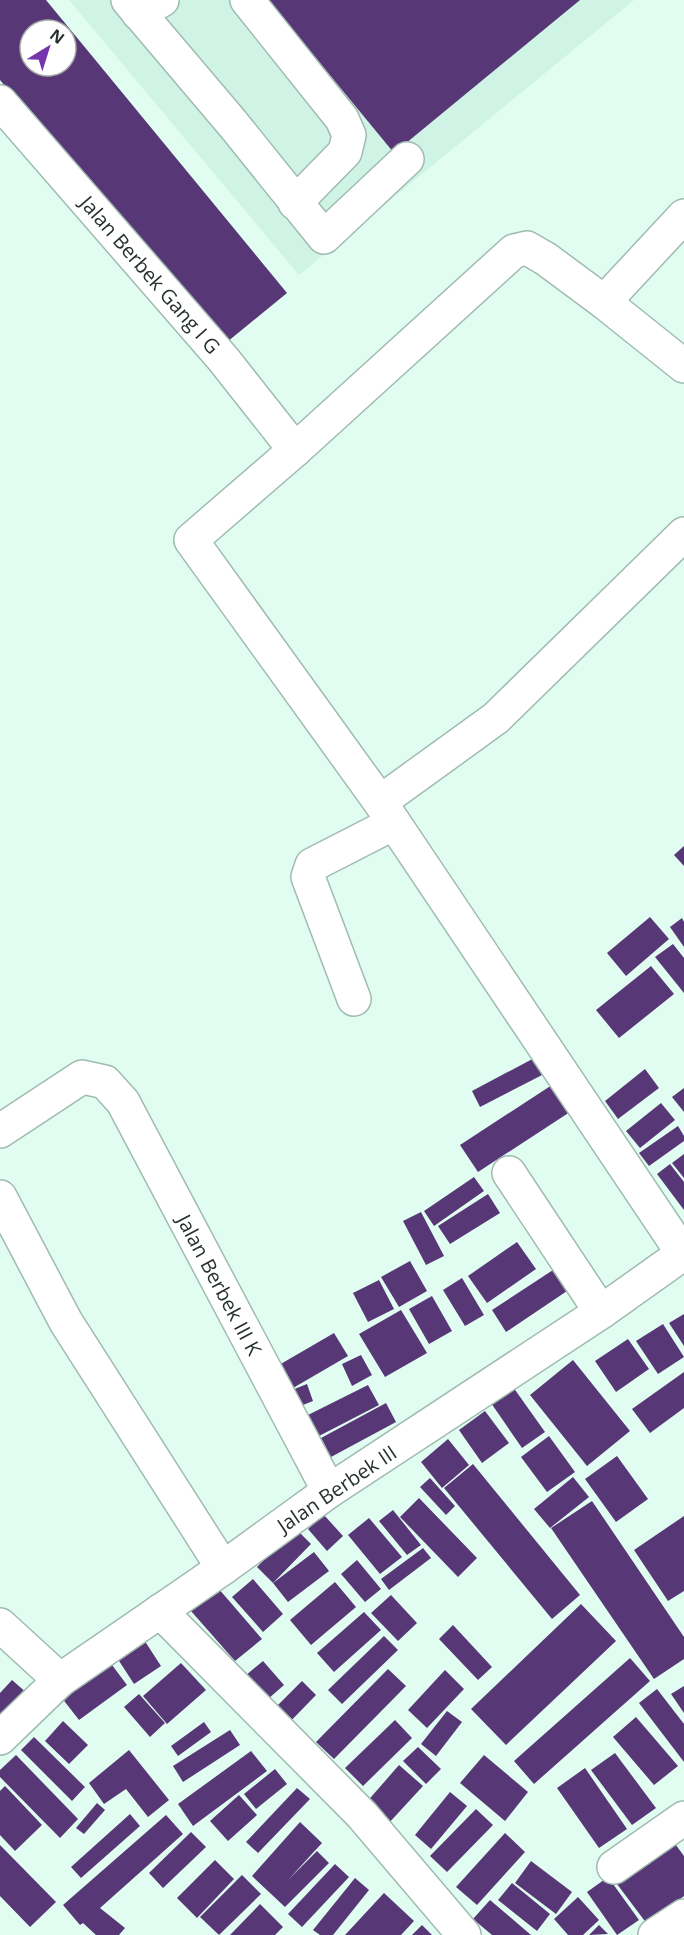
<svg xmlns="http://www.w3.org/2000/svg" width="684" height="1935" font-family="'Open Sans',sans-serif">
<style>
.built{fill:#cff3e5}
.building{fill:#573776;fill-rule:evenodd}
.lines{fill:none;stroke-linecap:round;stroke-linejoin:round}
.minor-casing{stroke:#a0bbb0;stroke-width:36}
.minor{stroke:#fff;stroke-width:33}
.labels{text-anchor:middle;stroke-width:6;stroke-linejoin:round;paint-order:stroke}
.street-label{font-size:20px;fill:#27312d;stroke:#fff}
</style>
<rect width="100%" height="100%" fill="#e1fdf2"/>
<polygon class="built" points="69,0 634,0 299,275"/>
<g class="building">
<path d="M0,0h46l241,293 -66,54 -221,-267zM30,30h36v36h-36z"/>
<polygon points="268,0 580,0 394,153"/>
<polygon points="684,846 684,866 674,855"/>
<polygon points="650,917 669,939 626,976 607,953"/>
<polygon points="682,918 684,922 684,947 670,927"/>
<polygon points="673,944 684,958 684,993 655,957"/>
<polygon points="651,966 674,994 619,1038 596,1010"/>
<polygon points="538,1056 546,1073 480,1107 472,1091"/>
<polygon points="645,1069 659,1088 618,1119 605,1101"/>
<polygon points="555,1083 573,1110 478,1172 460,1145"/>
<polygon points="684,1088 684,1112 672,1097"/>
<polygon points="661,1103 675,1120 640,1148 626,1131"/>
<polygon points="678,1126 684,1136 684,1141 649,1166 639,1153"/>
<polygon points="684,1154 684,1178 672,1163"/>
<polygon points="670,1164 684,1182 684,1210 657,1174"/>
<polygon points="474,1177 484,1191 434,1226 424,1211"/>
<polygon points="488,1194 500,1213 450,1244 438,1226"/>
<polygon points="421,1212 444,1256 426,1265 403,1221"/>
<polygon points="517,1242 536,1269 487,1303 468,1276"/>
<polygon points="410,1261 427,1291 399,1307 381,1277"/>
<polygon points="553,1270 567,1291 506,1332 492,1310"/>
<polygon points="462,1278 484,1315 465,1326 443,1290"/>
<polygon points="379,1280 394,1309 368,1322 353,1293"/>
<polygon points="432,1296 452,1331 429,1344 409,1309"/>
<polygon points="401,1310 427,1353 385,1377 359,1334"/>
<polygon points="684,1314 684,1346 669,1323"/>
<polygon points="663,1324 684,1357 658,1374 636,1341"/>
<polygon points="334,1333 348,1356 293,1388 279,1365"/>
<polygon points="628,1339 649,1369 616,1392 595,1361"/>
<polygon points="361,1355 372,1375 352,1386 342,1364"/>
<polygon points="573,1360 630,1431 587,1466 530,1395"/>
<polygon points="684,1372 684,1408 650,1433 632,1409"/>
<polygon points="307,1384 313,1401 298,1407 292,1390"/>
<polygon points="368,1385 379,1405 319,1436 308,1415"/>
<polygon points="513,1387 545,1432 522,1448 491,1403"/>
<polygon points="386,1403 396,1422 331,1457 321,1438"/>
<polygon points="485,1411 509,1443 482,1463 459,1430"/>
<polygon points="549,1436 575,1472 547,1492 521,1457"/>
<polygon points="448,1439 469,1465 442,1488 421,1462"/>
<polygon points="617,1456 648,1499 616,1522 585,1479"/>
<polygon points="473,1464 580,1595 552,1619 444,1488"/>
<polygon points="573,1477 589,1497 550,1528 534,1509"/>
<polygon points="430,1478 455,1506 446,1515 420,1487"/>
<polygon points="419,1498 477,1558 458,1577 400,1517"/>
<polygon points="592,1501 684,1637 684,1659 654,1679 551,1528"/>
<polygon points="393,1510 421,1545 407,1555 379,1521"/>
<polygon points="324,1515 343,1536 327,1551 308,1529"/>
<polygon points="684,1516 684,1591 668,1601 634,1550"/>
<polygon points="369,1518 402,1557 380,1574 348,1535"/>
<polygon points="295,1528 311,1544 273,1583 257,1567"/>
<polygon points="423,1548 431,1558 389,1590 381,1579"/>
<polygon points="314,1552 329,1571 288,1602 273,1583"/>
<polygon points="357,1560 381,1589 365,1602 341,1574"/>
<polygon points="253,1579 283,1614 263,1632 232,1597"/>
<polygon points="335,1582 356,1607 311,1645 290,1620"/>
<polygon points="218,1588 262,1639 235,1661 191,1611"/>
<polygon points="391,1595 417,1623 398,1641 371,1613"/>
<polygon points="581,1604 616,1641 506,1745 471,1709"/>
<polygon points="364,1612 381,1630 334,1672 317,1653"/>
<polygon points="453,1625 492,1667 478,1680 439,1639"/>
<polygon points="137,1629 161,1666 134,1684 110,1647"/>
<polygon points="384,1636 398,1650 342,1704 328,1690"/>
<polygon points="106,1657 127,1685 79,1720 58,1693"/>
<polygon points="630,1658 650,1681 534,1784 514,1761"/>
<polygon points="263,1661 284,1685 260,1706 239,1681"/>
<polygon points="181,1663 206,1690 167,1724 143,1696"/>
<polygon points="388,1669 406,1686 334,1759 316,1742"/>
<polygon points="445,1670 464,1689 427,1728 408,1710"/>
<polygon points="12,1680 28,1694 0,1725 0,1693"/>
<polygon points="302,1681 316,1695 284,1728 269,1714"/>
<polygon points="684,1686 684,1713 671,1694"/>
<polygon points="657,1689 684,1724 684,1762 639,1703"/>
<polygon points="139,1694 165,1723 150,1737 124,1707"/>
<polygon points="447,1711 462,1722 436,1756 421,1744"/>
<polygon points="636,1717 678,1766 654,1785 613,1737"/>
<polygon points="395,1720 412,1738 363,1786 345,1768"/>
<polygon points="63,1721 88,1745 69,1764 45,1741"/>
<polygon points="204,1722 211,1732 178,1756 171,1746"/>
<polygon points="230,1730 240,1745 183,1782 173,1766"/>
<polygon points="34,1737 85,1787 72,1801 21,1750"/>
<polygon points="418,1747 441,1769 426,1784 403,1761"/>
<polygon points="129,1750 169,1800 148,1817 126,1789 104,1804 89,1783"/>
<polygon points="251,1751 267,1771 193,1826 178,1804"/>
<polygon points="615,1753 656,1808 632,1825 591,1770"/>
<polygon points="16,1755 78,1819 60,1838 0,1777 0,1770"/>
<polygon points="484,1755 528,1792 505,1821 460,1783"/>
<polygon points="399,1765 423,1786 388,1824 365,1804"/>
<polygon points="585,1768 627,1829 599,1848 557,1788"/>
<polygon points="275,1769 287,1784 256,1809 244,1794"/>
<polygon points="5,1786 42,1825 15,1851 0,1835 0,1791"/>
<polygon points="297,1788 310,1799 258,1853 246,1842"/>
<polygon points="450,1792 467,1806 431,1849 415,1835"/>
<polygon points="239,1795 257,1815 228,1841 210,1821"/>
<polygon points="97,1803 105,1810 84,1834 76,1828"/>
<polygon points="476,1809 493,1825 447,1872 430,1856"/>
<polygon points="130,1814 140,1826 81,1878 71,1867"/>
<polygon points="166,1815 183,1834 100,1908 125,1928 119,1935 96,1935 83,1923 80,1925 63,1905"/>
<polygon points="300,1822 322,1843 288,1880 317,1851 329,1863 285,1907 252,1876"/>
<polygon points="191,1832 206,1847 163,1888 149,1873"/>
<polygon points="505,1833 525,1852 477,1905 456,1887"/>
<polygon points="667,1833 684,1856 684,1896 647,1924 611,1876"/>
<polygon points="0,1845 56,1902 30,1927 0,1896"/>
<polygon points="215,1860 234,1879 197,1918 177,1898"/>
<polygon points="531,1861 572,1892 556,1914 515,1883"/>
<polygon points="335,1864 349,1877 302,1927 288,1914"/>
<polygon points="242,1875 261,1894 219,1935 200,1917"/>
<polygon points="608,1877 639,1920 617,1935 587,1892"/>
<polygon points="355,1878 369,1890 333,1935 320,1935 313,1930"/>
<polygon points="512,1883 550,1914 537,1931 498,1900"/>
<polygon points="384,1893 414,1921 401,1935 345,1935"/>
<polygon points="578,1897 599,1920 583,1935 568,1935 554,1919"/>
<polygon points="490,1900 531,1935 492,1935 473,1919"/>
<polygon points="260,1904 283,1927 275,1935 230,1935"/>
<polygon points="422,1925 432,1935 412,1935"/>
<polygon points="599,1925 608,1934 589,1935"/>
</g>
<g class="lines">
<defs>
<g id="minor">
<polyline points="128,0 233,124 324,237 407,159"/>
<polyline points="247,0 342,119 349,135 345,152 295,203"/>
<polyline points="138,13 162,0"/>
<polyline points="0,102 224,360 295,450"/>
<polyline points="604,302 684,366"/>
<polyline points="684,534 496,718 380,802 684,1255"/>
<polyline points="380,802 191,540 295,450 514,251 527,248 546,259 604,302 684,216"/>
<polyline points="354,999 308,877 312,865 394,823"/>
<polyline points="0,1131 82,1077 105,1082 123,1102 329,1491"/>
<polyline points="509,1173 601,1312"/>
<polyline points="0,1197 66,1322 223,1568"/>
<polyline points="160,1611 362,1815 464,1935"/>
<polyline points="0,1625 60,1680"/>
<polyline points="0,1738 60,1680 223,1568 329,1491 601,1312 684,1253"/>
<polyline points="614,1867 684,1818"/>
<polyline points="655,1935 684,1916"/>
</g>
</defs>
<use href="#minor" class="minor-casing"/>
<use href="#minor" class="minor"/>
</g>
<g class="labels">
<g class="street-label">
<text transform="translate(150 275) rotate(49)" y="7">Jalan Berbek Gang I G</text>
<text transform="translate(219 1285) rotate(62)" y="7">Jalan Berbek III K</text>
<text transform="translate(337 1489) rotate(-34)" y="7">Jalan Berbek III</text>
</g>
</g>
<g transform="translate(48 48) rotate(38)"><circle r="28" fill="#ffffff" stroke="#a9adab" stroke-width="1.5"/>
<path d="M0-4.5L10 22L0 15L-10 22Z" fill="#7636ab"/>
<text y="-9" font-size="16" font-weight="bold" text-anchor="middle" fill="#27312d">N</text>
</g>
</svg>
